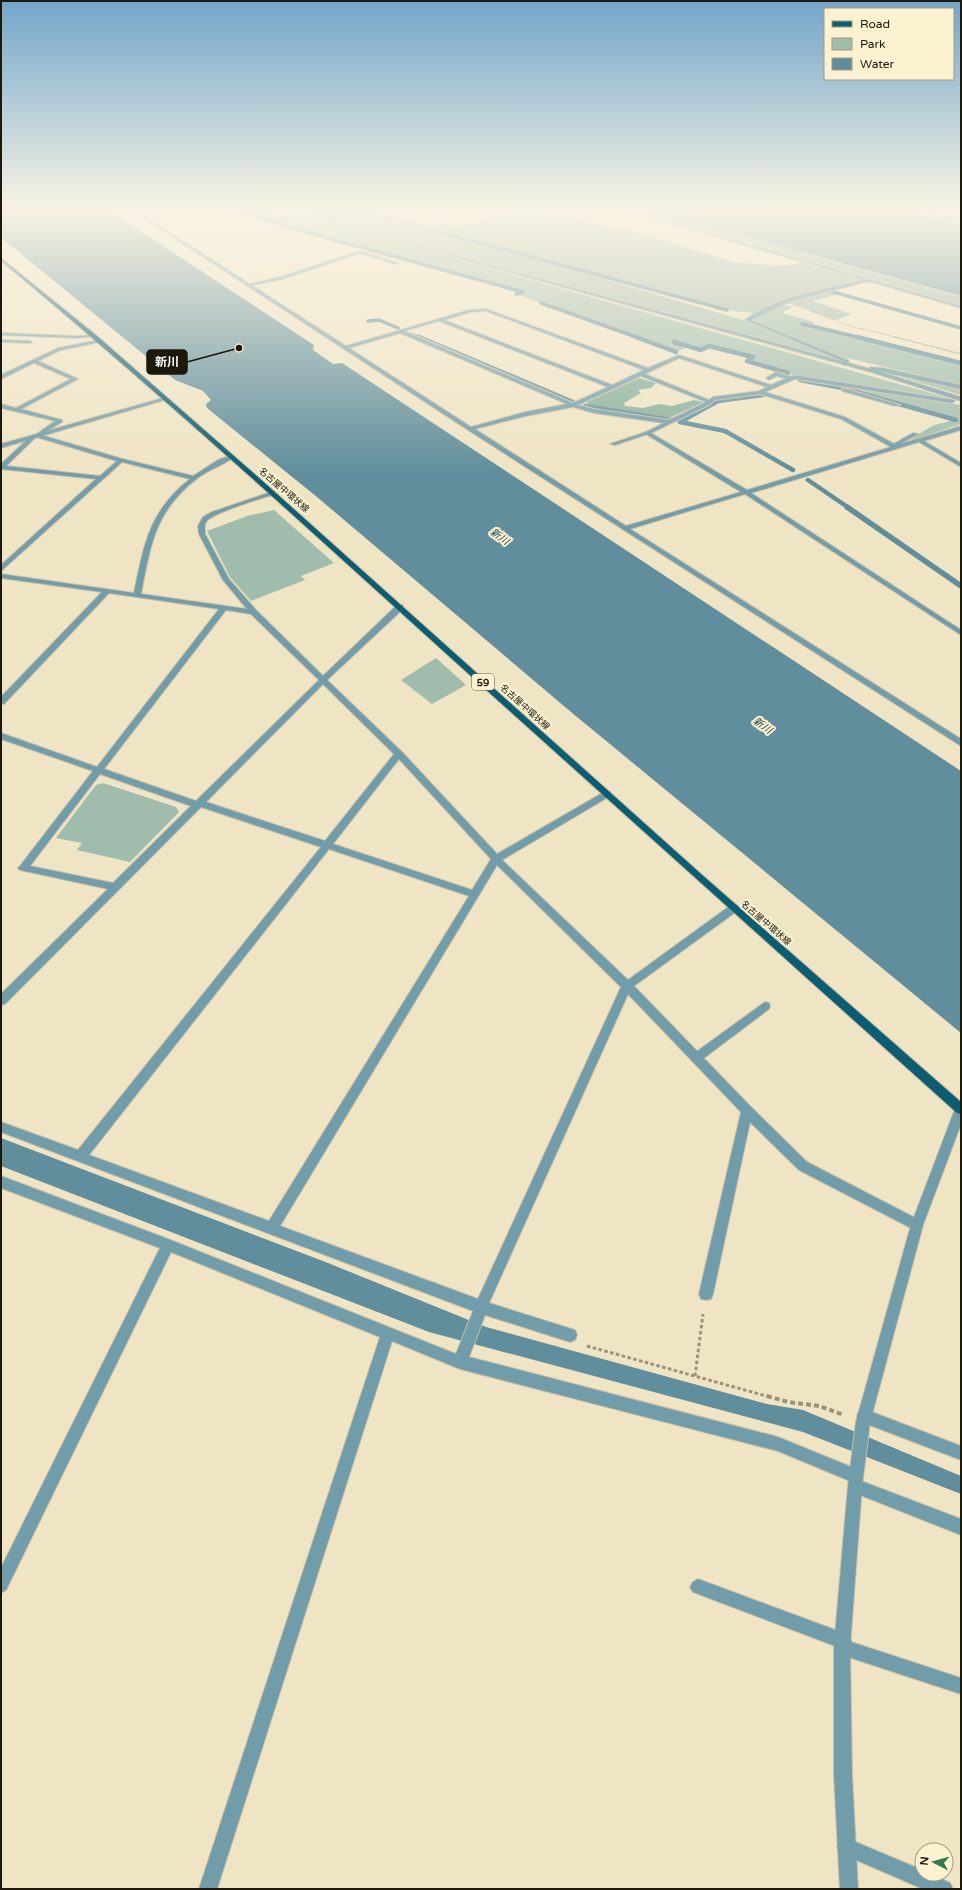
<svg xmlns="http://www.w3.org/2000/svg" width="962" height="1890" font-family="'Varela Round','Noto Sans JP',sans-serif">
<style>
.green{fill:#a0bcad}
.forest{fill:#87af9a}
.water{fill:#618e9c}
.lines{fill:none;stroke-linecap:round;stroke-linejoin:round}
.stream-far2{stroke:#618e9c;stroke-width:3.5}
.stream-far1{stroke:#618e9c;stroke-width:4.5}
.stream{stroke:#618e9c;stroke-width:5.5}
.service-casing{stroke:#c9bfa3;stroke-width:2}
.minor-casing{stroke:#c9bfa3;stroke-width:2}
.tertiary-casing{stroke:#c9bfa3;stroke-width:2}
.primary-casing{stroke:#c9bfa3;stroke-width:2}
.path-far3{stroke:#9a927a;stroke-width:1;stroke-dasharray:1.5 1;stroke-linecap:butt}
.path-far2{stroke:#9a927a;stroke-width:1.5;stroke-dasharray:1.5 1;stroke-linecap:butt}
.path-far1{stroke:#9a927a;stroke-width:3;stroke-dasharray:3.5 2.5;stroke-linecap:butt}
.path{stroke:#9a927a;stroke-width:4;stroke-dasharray:5 3;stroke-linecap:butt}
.service{fill:#719caa;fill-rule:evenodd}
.minor{fill:#719caa;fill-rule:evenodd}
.tertiary{fill:#719caa;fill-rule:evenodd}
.primary{fill:#0c5d71;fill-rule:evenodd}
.labels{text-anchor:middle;stroke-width:4;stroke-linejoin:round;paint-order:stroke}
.far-street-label{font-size:9px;fill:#1c180c;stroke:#fcf1d1}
.far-water-label{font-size:10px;font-style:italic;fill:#17414d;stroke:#fcf1d1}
.shield{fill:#fcf1d1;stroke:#5f5947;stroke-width:1}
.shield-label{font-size:10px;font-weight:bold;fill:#1c180c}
.leader{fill:none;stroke:#1c180c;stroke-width:1.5}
.callout-dot{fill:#1c180c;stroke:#fcf1d1;stroke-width:1.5}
.callout{fill:#1c180c;stroke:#1c180c;stroke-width:1.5}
.callout-label{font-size:12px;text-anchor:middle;font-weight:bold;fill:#fff}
</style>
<rect width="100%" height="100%" fill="#efe4c4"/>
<g class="green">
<polygon points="227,208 267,208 319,220 948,398 799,376 747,361 752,357 709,346 701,350 688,346 677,352 516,294 522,292 295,229"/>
<polygon points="285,208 339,208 407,224 615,282 746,321 838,360"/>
<path d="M624,208h19l318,89v9c-112,-33 -224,-66 -337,-98z"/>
<polygon points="888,208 918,208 961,221 961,226"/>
<polygon points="530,209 635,234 644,234 733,262 780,266 802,263 861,280 823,290 840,294 812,301 852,314 836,320 785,302 754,313 733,311 423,226 435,222 453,226 466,226"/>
<polygon points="783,306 794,306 782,313 814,322 813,324 961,362 961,385 835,355 753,320 760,314"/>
<polygon points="888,373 961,389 961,395"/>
<polygon points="800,380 961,405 961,424 905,442 934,425 955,420 842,388"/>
<polygon points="274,510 334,563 301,576 305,580 251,601 230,577 207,531 247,516"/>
<polygon points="436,658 466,685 432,704 401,680"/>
<polygon points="103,783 176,807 179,812 130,862 77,850 82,843 56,838 96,785"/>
</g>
<polygon class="forest" points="639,378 656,383 651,388 638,390 641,393 624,403 625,406 643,408 659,404 672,406 694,400 704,402 669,418 598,408 588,405 587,402"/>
<g class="water">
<polygon points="1,208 105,208 314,345 313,350 333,364 342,363 961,771 961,1033 571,712 317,497 207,408 206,404 211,400 203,391 175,380 9,244 1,237"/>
<polygon points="643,208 888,208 961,226 961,296"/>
<polygon points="1,1138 328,1263 486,1327 767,1404 803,1410 961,1476 961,1494 803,1432 429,1332 1,1166"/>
</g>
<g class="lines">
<g class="stream-far2">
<polyline points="227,208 295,229 523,292 516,294"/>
<polyline points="359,208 432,230 727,310"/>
<polyline points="830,291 961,328"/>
<polyline points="541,303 639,338"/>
<polyline points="368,321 379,320 398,328"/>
<polyline points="802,324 861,338"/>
<polyline points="411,334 421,338"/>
</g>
<g class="stream-far1">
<polyline points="419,337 573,402"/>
<polyline points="636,337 676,352"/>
<polyline points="857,337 961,363"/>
<polyline points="674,342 701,350 709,346 753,357 747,361 788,373"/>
<polyline points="800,380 842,388 956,420"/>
<polyline points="585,406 670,420"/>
<polyline points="680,422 725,431 793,470"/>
<polyline points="680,422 718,401 763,395"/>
<polyline points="808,480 849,508"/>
</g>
<polyline class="stream" points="847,507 961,586"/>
<defs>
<g id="service">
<polygon points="342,208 348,208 409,223 439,234 436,235 407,225"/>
<polygon points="923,208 929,208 961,218 961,220"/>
<polygon points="360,251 398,263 395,264 360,253 283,279 248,286 246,285 280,277"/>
<path d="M868,279l2,2 -78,20 -41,19 97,40 1,2 -2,3h-4l1,-3 -99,-42c28,-23 87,-33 123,-41z"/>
<polygon points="1,340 30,341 32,342 30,343 1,342"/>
<polygon points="871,367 883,368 961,385 961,389 883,372 867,371 867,369"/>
<polygon points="776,372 792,377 793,378 790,380 777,376 769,380 766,378"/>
<polygon points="646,432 651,433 615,445 610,444"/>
<polygon points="913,433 918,434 895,447 890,446"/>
<polygon points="765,1002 769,1003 770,1006 769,1009 700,1061 696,1063 692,1061 691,1058 692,1055"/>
<polygon points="698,1579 849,1635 851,1641 849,1647 843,1649 693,1592 690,1587 693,1582"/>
<polygon points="846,1838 922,1870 922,1874 930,1874 950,1883 953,1889 923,1889 840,1853 837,1847 840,1841"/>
</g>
<g id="minor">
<path d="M128,208h4l214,138 123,-36 17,-1 162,59 31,-13 92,30 23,-10 160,25 1,1 -3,2 -157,-24 -30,13 80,25 51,28 65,-19v4l-37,11 37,22v4l-42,-25 -168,51 210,137v5l-216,-141 -115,35 331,210v7l-493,-316zM486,311l158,59 -32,15 -168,-65 27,-8zM439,321l169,66 -35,16 -169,-72zM400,333l167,71 -42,8 -54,15 -122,-79zM679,358l88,29 -8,4 -46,6 -4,3 -64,-26zM641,376l65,26 -37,18 -75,-11 -16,-4zM760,394l81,25 50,28 -144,43 -96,-57 58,-28 6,-5zM573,407l21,6 70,10 -20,10 97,59 -115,34 -151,-97 51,-13z"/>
<polygon points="276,208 282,208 878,371 961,397 961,401 874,373"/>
<polygon points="617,208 623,208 961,306 961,308"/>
<polygon points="1,333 76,336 94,335 96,336 76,338 1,335"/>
<path d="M99,340l2,2 -40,8 -23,11 40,18 -57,30 41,11v2l-21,13 82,24 70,17 25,-16 13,-5 3,2c-10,8 -24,12 -35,20 -44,33 -48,66 -58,117l106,15 -24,-29 -24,-46 -1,-8 5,-9 9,-5 59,-20h4v2c-12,4 -64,19 -69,28 -2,3 -1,8 -1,12l24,45 27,31 67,66 74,-71h6v4l-76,71 75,72 95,102 107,-62h6l1,2 -1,2 -108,64 126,120 103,-75h6l2,3 -2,3 -103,75 117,121 56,55 114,59 2,4 -2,4 -4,2 -4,-2 -114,-59 -49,-48 -37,172 -2,5 -5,1 -5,-1 -2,-5 42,-182 -113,-118 -139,309 86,27 2,5 -2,5 -5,2 -85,-27 -16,42 309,80 83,34 2,5 -2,5 100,38v16l-111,-44 -2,-5 2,-5 -72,-30 -318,-82 -68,-28 -175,548h-18l181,-552 -209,-85 -165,338 -5,3v-25l159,-320 -159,-60v-12l167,63 288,115 17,-43 -472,-179v-10l77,28 243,-303 -120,-40 -196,197 -4,1v-11l107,-105 -88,-19 -2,-2 2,-2 73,-95 -92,-32v-6l96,34 122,-158 -110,-16 -105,111h-3v-7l101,-105 -101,-14v-4l133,19c10,-48 15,-82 56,-114l-68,-17 -121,109v-6l95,-86 -95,-10v-5l30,-28h3l21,-15 -54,-13v-4l15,4 55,-29 -37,-16 -33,16v-4l57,-27zM36,437l81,24 -17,15 -94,-10zM226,610l25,4 68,66 -123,121 -92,-32zM323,684l71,70 -69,87 -119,-39zM399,759l92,100 -19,31 -139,-46zM100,774l91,32 -78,77 -83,-17zM329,849l140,47 -200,325 -180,-66zM497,865l124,122 -143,312 -198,-73z"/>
<polygon points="842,389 846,389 900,405 895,406 842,391"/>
<polygon points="864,1409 961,1446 961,1460 859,1421 857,1416 859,1411"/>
<polygon points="842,1639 961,1678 961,1694 836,1653 834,1647 836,1641"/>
</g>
<g id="tertiary">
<polygon points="163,398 168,399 1,448 1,444"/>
<polygon points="961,1104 961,1124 923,1225 870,1422 862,1486 850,1647 852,1775 858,1889 840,1889 834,1775 834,1647 848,1486 856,1422 911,1225 955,1109 957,1105"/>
</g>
<path id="primary" d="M1,258l95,77 171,150 433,388 261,229v12l-4,-1c-158,-142 -316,-284 -474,-426 -159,-144 -317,-289 -482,-426z"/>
</defs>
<use href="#service" class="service-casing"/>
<use href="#minor" class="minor-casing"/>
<use href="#tertiary" class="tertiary-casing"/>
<use href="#primary" class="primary-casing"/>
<g class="path-far3">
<polyline points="534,208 635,233 646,232"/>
<polyline points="446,223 466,224 530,208"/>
<polyline points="810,311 850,326 899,338"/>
</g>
<polyline class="path-far2" points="895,337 961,354"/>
<g class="path-far1">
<polyline points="587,1346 770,1397"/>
<polyline points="695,1376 703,1314"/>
</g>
<polyline class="path" points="767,1396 788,1402 819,1406 844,1415"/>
<use href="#service" class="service"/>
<use href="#minor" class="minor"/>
<use href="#tertiary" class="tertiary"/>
<use href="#primary" class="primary"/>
</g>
<linearGradient id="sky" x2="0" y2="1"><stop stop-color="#72a5ca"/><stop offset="0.44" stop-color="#f8f3e4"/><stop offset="1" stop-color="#f8f3e4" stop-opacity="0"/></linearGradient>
<rect width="962" height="472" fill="url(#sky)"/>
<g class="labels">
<g class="far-street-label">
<text transform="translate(284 490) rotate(41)" y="3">名古屋中環状線</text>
<text transform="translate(525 707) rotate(42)" y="3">名古屋中環状線</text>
<text transform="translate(766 923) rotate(41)" y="3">名古屋中環状線</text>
</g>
<g class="far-water-label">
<text transform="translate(500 536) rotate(36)" y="4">新川</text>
<text transform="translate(763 725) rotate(36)" y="4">新川</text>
</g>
<rect class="shield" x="472" y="674" width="22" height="16" rx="3"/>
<g class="shield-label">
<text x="483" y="686">59</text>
</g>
</g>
<path class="leader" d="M239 348L187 362"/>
<circle class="callout-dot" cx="239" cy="348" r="4"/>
<rect class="callout" x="147" y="350" width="40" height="24" rx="4"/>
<g class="callout-label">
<text x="167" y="366">新川</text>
</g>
<rect width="962" height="1890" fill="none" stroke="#1c180c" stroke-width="4"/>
<rect x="824" y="8" width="130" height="72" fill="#fcf1d1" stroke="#a29a82"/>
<rect x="832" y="21" width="20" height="6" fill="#0c5d71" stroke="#a29a82"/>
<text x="860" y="28" font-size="12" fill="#1c180c">Road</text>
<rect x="832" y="38" width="20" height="12" fill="#a0bcad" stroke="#a29a82"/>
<text x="860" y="48" font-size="12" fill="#1c180c">Park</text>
<rect x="832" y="58" width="20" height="12" fill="#618e9c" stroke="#a29a82"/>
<text x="860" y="68" font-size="12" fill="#1c180c">Water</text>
<g transform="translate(934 1862) rotate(276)"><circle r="19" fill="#fcf1d1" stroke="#a29a82"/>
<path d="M0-3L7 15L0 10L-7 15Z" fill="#307e4e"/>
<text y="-6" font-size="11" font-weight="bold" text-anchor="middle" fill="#1c180c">N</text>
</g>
</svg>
